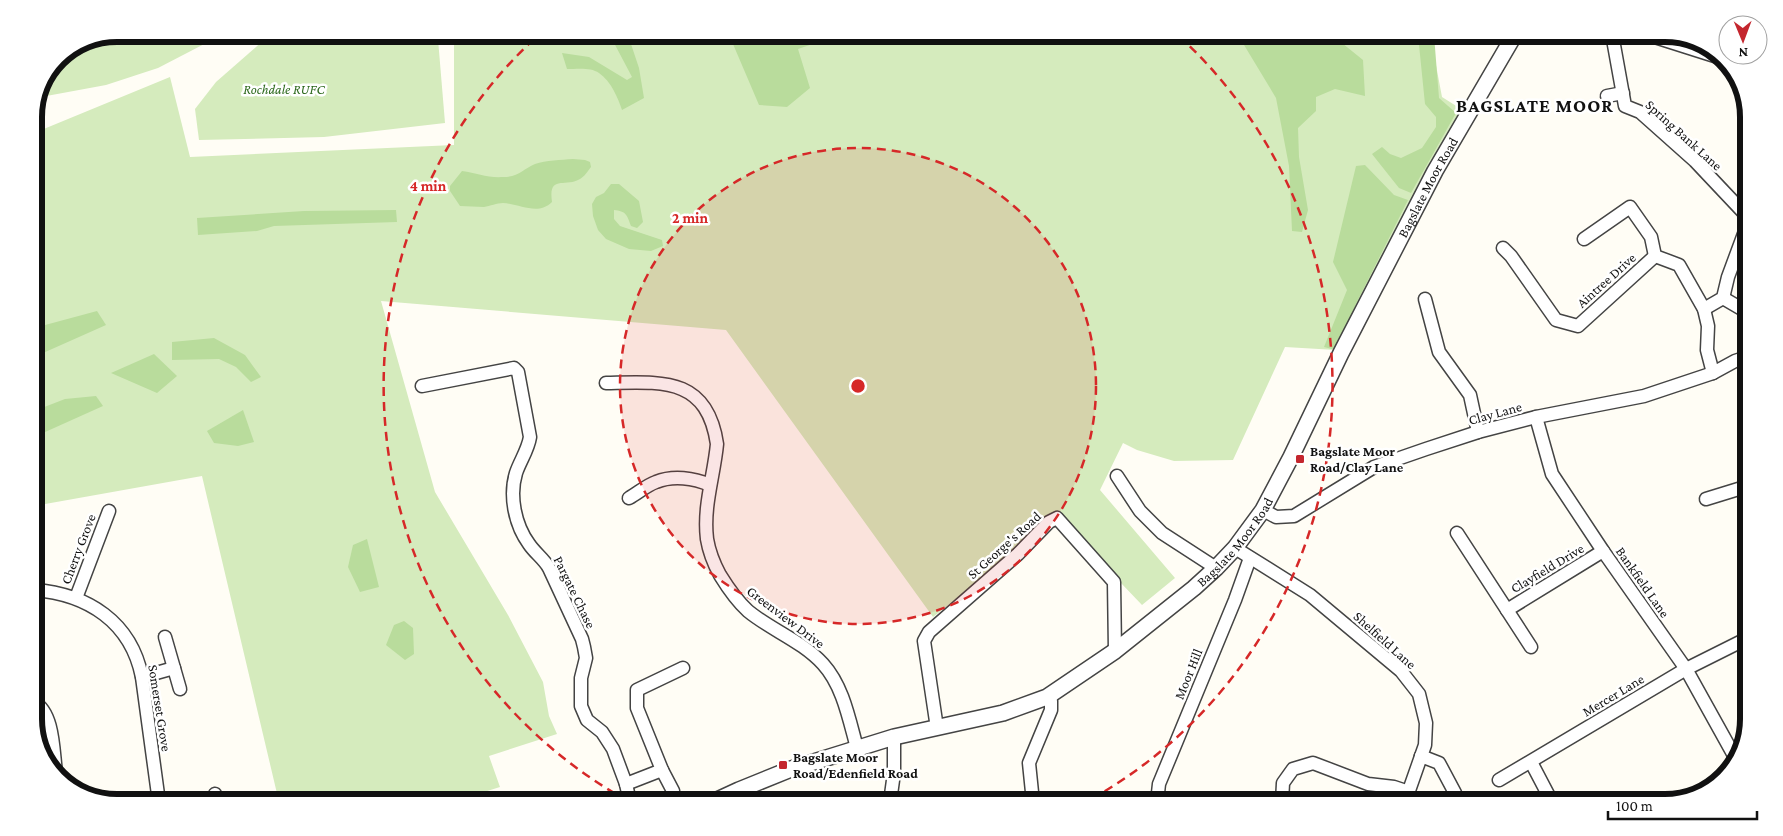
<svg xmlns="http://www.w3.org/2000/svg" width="1783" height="836" font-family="'Crimson Pro',serif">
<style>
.green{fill:#d5ebbd}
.forest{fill:#b9dc9c}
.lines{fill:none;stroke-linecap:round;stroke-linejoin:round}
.minor-casing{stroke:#444;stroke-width:15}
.tertiary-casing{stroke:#444;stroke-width:18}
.minor{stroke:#fff;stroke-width:12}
.tertiary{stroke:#fff;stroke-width:15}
.ring{fill:none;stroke:#d62828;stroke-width:2.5;stroke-dasharray:9 6}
.poi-dot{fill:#c4262e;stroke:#fff;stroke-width:2}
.labels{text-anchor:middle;stroke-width:5;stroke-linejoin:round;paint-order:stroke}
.park-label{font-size:14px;font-style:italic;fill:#2f6b1f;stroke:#fff}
.street-label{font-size:14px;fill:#111;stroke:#fff}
.poi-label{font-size:14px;font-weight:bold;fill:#111;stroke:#fff;text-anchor:start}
.district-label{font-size:19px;font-weight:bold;letter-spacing:1px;fill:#111;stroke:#fff}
.rim{fill:none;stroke:#111;stroke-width:6}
.centre{fill:#d62828;stroke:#fff;stroke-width:2.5}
.ring-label{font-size:15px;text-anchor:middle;font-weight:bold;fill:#d62828;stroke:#fff;stroke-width:5;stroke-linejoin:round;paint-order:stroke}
</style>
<rect width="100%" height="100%" fill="#fffdf5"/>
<g class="green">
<polygon points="1432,35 1432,44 1442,97 1461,109 1336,350 1285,347 1233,460 1174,461 1137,450 1123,443 1100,490 1175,578 1142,605 1055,514 1014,553 933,617 726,330 381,301 435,492 508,615 543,682 549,716 557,734 489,756 500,787 465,798 466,802 279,802 202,476 34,506 34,133 170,77 190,157 454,145 454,39"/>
<polygon points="265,39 438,39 445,123 324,137 199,140 195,109 216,82"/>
<polygon points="86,40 212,40 158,68 106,85 41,97 59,58"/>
</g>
<g class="forest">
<polygon points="1243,35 1335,35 1337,39 1363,60 1365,96 1335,89 1316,97 1316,111 1298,128 1299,157 1308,210 1302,232 1292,231 1289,166 1276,98 1241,40"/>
<polygon points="1418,35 1434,35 1439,98 1456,113 1411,193 1399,188 1372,154 1382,147 1390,154 1401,158 1422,148 1436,127 1436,117 1425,104"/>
<polygon points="730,37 833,37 798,49 810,88 787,107 759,105"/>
<path d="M586,38h46l-1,6 8,24 5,30 -22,12c-4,-12 -11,-29 -23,-37 -8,-6 -22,-4 -32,-4l-5,-16 27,4 38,23 5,-3 -19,-36 -24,2z"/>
<path d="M573,159l12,1 5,2 1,5c-3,4 -7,10 -11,12 -15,9 -32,-5 -28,23 -14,14 -32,2 -49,1 -6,0 -13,3 -19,4 -8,0 -16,-1 -24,-1l-10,-15v-5l12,-15c15,2 25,7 41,6 16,0 20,-8 32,-13 11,-4 26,-4 38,-5z"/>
<polygon points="1365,165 1394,195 1408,200 1357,302 1336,350 1324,347 1347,290 1333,262 1356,166"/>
<path d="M611,184h8l20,17 4,21 -6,6 -6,-2c-4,-11 -5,-15 -17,-16v9l6,7 42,14 1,6 -12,5 -22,-2 -23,-10 -8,-9 -5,-14 -1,-12 4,-7 8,-4z"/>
<polygon points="396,210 397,222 274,226 257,231 198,235 197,218 304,211"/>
<polygon points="97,311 106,325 34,357 34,328"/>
<polygon points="214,338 245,355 261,377 251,382 236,367 219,359 172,360 172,342"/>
<polygon points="154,354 177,376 157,393 111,373"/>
<polygon points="96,396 103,406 34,437 34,411 65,399"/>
<polygon points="243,410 254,442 238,446 214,443 207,431"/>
<polygon points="367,539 379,587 360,592 348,567 353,545"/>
<polygon points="404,621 413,628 414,654 405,660 386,645 394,625"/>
</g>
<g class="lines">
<defs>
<g id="minor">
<polyline points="1612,34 1625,106 1640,112 1695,161 1745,214 1748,222"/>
<polyline points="1635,34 1655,37 1718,57"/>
<polyline points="1607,96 1623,93"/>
<polyline points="1584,239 1630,207 1651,237 1655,256 1679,265 1704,309 1708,326 1707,350 1713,373"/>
<polyline points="1503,248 1511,256 1556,320 1578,326 1655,256"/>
<polyline points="1723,298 1747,312"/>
<polyline points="1425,299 1439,352 1470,395 1478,432"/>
<polyline points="1704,309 1723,298 1728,277 1748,223"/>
<path d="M606,383c55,-1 101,-7 111,61 -3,32 -14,62 -10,95 2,12 7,25 13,36 8,13 16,25 28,36 23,19 54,30 75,53 20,22 26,55 34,84"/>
<path d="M422,386l92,-18 4,4 12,65c-2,13 -10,24 -14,36 -7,23 -1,52 13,71 6,9 15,15 20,24l33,71 2,8 2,11 -5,20v28l6,14 15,12 11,17 13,35 4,18"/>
<polyline points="1536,417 1552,474 1603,551 1686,669 1736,759"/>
<polyline points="1117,476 1140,511 1162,533 1216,568"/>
<path d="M629,498c9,-5 18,-13 27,-16 17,-7 38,-4 54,3"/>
<polyline points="1706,499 1745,487"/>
<polyline points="1263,510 1276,517 1294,516 1374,467 1426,449 1478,432 1536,417 1644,396 1713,373 1735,361 1747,357"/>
<polyline points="1457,533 1531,647"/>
<polyline points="1235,548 1310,595 1401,671 1419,694 1426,723 1425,745 1405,802"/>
<path d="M34,590c54,4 97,32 108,87l17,125"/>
<polyline points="76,598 109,511"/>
<polyline points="1507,610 1603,551"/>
<polyline points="165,637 180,689"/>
<polyline points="142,677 174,668"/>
<path d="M34,702c20,11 19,49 22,70"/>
<polyline points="937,728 924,641 929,632 1018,554 1049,522 1057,518 1114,582 1115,651"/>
<polyline points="1421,756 1439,763 1455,793"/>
<polyline points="1531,762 1552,802"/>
<polyline points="1499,780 1686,669 1744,640"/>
<polyline points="626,784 662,770"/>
<polyline points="673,791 662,770 637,708 637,690 683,668"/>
<polyline points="215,794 216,802"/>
<polyline points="890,802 894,773 894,737"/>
<polyline points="1033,802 1029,763 1051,710 1051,701 1047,697"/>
<polyline points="1157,802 1159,784 1235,600 1250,558"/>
<polyline points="1282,802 1283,783 1293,769 1313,763 1368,784 1394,787 1409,792"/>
</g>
<g id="tertiary">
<path id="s1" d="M713,802l26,-12 52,-21 103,-32 109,-24 44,-16 68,-46 79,-63 22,-20 19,-20 28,-38 28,-53 50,-104 94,-182 80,-137"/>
</g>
</defs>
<use href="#minor" class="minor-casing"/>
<use href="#tertiary" class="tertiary-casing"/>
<use href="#minor" class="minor"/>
<use href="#tertiary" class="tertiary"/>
</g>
<circle cx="858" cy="386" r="238" fill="#d62828" fill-opacity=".12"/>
<g class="ring">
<circle cx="858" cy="386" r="238"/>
<path d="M628 801A475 475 0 0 1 534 39M1179 36A475 475 0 0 1 1088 801"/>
</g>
<g class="poi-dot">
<rect x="1295" y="454" width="10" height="10" rx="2.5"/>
<rect x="778" y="760" width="10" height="10" rx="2.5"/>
</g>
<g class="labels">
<g class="park-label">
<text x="284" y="94">Rochdale RUFC</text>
</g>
<g class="street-label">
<text transform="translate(1684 135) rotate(42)" y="5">Spring Bank Lane</text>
<text dy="5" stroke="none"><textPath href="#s1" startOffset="1001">Bagslate Moor Road</textPath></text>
<text transform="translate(1606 280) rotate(-42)" y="5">Aintree Drive</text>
<text transform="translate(1495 413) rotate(-15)" y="5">Clay Lane</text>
<text dy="5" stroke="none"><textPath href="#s1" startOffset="596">Bagslate Moor Road</textPath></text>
<text transform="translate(1004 545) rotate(-42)" y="5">St George's Road</text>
<text transform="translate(78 549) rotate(-69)" y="5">Cherry Grove</text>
<text transform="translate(1547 568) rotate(-31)" y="5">Clayfield Drive</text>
<text transform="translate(1643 582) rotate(55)" y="5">Bankfield Lane</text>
<text transform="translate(575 592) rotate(64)" y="5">Pargate Chase</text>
<text transform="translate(786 617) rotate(37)" y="5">Greenview Drive</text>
<text transform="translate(1385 640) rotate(42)" y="5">Shelfield Lane</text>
<text transform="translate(1188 674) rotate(-68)" y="5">Moor Hill</text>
<text transform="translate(1613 695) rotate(-31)" y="5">Mercer Lane</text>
<text transform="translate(160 708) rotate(81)" y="5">Somerset Grove</text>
</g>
<g class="poi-label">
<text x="1310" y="456">Bagslate Moor<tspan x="1310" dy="16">Road/Clay Lane</tspan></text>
<text x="793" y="762">Bagslate Moor<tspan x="793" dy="16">Road/Edenfield Road</tspan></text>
</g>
<g class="district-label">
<text x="1535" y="112">BAGSLATE MOOR</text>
</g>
</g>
<path d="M0 0H1783V836H0ZM117 42H1665A75 75 0 0 1 1740 117V719A75 75 0 0 1 1665 794H117A75 75 0 0 1 42 719V117A75 75 0 0 1 117 42Z" fill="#fff" fill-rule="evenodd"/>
<path class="rim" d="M117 42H1665A75 75 0 0 1 1740 117V719A75 75 0 0 1 1665 794H117A75 75 0 0 1 42 719V117A75 75 0 0 1 117 42Z"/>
<circle cx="858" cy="386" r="8" class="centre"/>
<g class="ring-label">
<text x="428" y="191">4 min</text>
<text x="690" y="223">2 min</text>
</g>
<g transform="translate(1743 40) rotate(179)"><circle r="24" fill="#ffffff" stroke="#a0a0a0"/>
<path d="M0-4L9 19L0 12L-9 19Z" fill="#c4262e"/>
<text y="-8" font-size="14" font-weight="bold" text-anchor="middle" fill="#111111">N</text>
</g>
<path d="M1608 811v8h149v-8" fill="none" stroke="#111111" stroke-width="2.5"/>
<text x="1616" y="811" font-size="15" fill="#111111" stroke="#ffffff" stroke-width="4" paint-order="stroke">100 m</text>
</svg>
